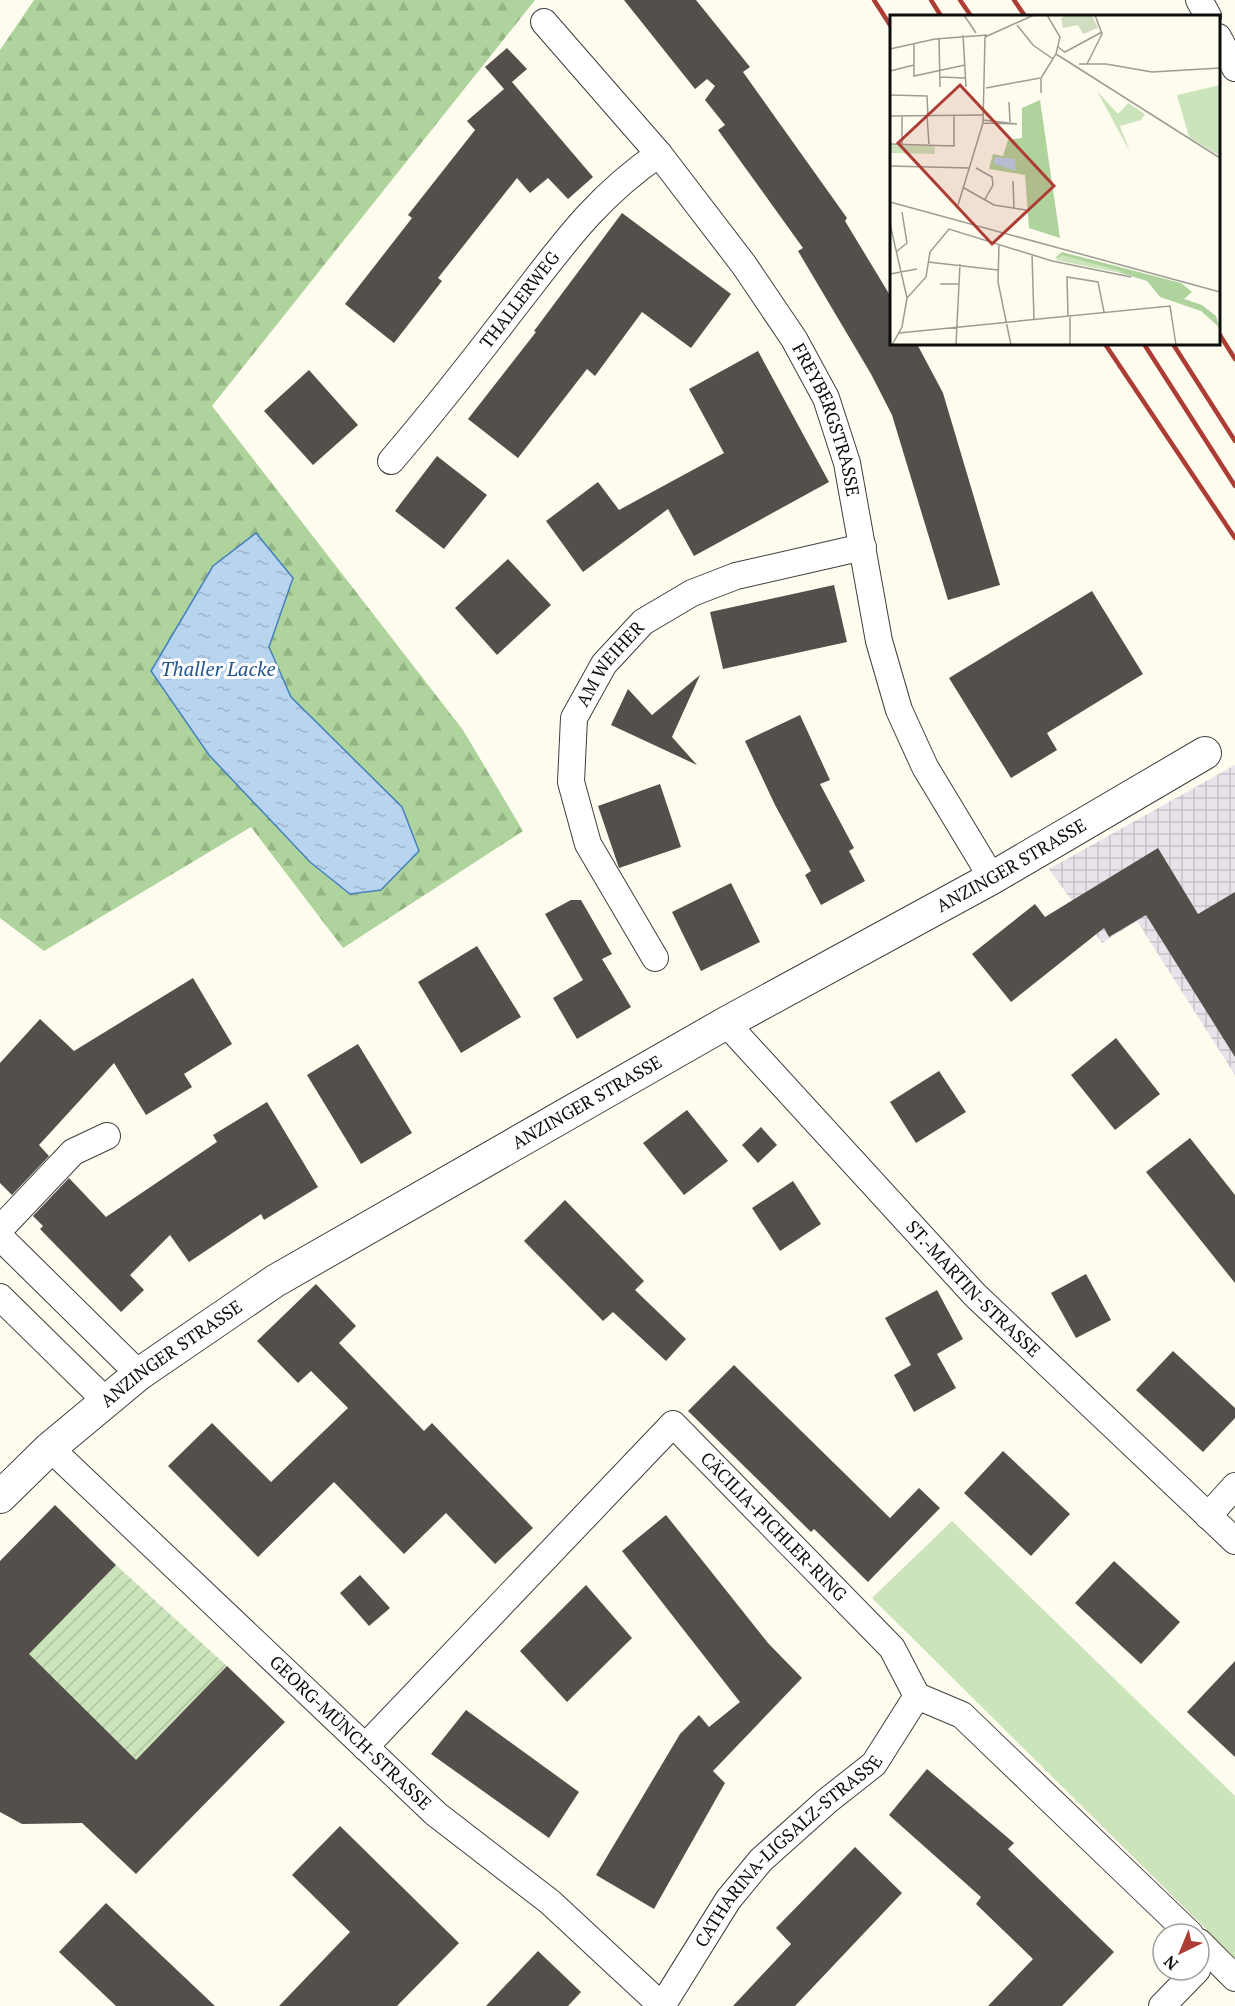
<svg xmlns="http://www.w3.org/2000/svg" width="1235" height="2006" font-family="'PT Serif',serif">
<style>
.industrial{fill:url(#industrial-grid)}
.grass{fill:#cce4bb}
.forest{fill:url(#forest-firs)}
.garden{fill:url(#garden-furrows)}
.water{fill:url(#water-ripples);stroke:#4781be;stroke-width:1.5}
.building{fill:#544f4a}
.lines{fill:none;stroke-linecap:round;stroke-linejoin:round}
.minor-casing{stroke:#3f3f3f;stroke-width:28}
.tertiary-casing{stroke:#3f3f3f;stroke-width:34}
.minor{stroke:#fff;stroke-width:26}
.tertiary{stroke:#fff;stroke-width:32}
.rail{stroke:#ad3c34;stroke-width:4.5}
.labels{text-anchor:middle;stroke-width:6;stroke-linejoin:round;paint-order:stroke}
.street-label{font-size:18px;fill:#0c0c0c;stroke:#fff}
.water-label{font-size:20px;font-style:italic;fill:#245590;stroke:#fff}
.inset-road{fill:none;stroke:#9d9c94;stroke-width:1.5}
.view{fill:#ad3c34;fill-opacity:0.15;stroke:#ad3c34;stroke-width:3}
.inset-edge{fill:none;stroke:#0c0c0c;stroke-width:3}
</style>
<defs>
<pattern id="industrial-grid" width="8" height="8" patternUnits="userSpaceOnUse" patternTransform="scale(1.5)"><rect width="8" height="8" fill="#eae2ea"/><path d="M0 4h8M4 0v8" fill="none" stroke="#c8c1c8"/></pattern>
<pattern id="forest-firs" width="22" height="20" patternUnits="userSpaceOnUse" patternTransform="scale(1.5)"><rect width="22" height="20" fill="#afd39c"/><path d="M5 1l3.5 6h-7zM16 11l3.5 6h-7z" fill="#95b485"/></pattern>
<pattern id="garden-furrows" width="10" height="10" patternUnits="userSpaceOnUse" patternTransform="scale(1.5)"><rect width="10" height="10" fill="#cce4bb"/><path d="M-1 1l2-2M0 10L10 0M9 11l2-2" fill="none" stroke="#aec2a0"/></pattern>
<pattern id="water-ripples" width="26" height="14" patternUnits="userSpaceOnUse" patternTransform="scale(1.5)"><rect width="26" height="14" fill="#b8d4ef"/><path d="M2 4q2-2 4 0t4 0M15 11q2-2 4 0t4 0" fill="none" stroke="#9db5cc"/></pattern>
</defs>
<rect width="100%" height="100%" fill="#fdfcee"/>
<polygon class="industrial" points="1235,765 1235,1075 1137,921 1102,943 1049,869"/>
<polygon class="grass" points="952,1521 1235,1796 1235,1958 872,1598"/>
<polygon class="forest" points="34,0 535,0 212,406 463,730 523,831 343,948 251,827 44,951 0,918 0,50"/>
<polygon class="garden" points="116,1565 227,1666 110,1787 29,1654"/>
<polygon class="water" points="256,533 293,578 269,647 291,697 402,807 419,851 381,890 350,894 310,862 209,755 151,671 213,566"/>
<g class="building">
<polygon points="624,0 696,0 750,67 743,72 847,218 845,221 891,297 891,344 917,344 943,393 1000,585 948,600 892,415 871,374 798,251 803,248 718,130 725,125 705,100 715,86 707,79 695,89"/>
<polygon points="507,48 527,69 512,82 593,177 568,199 548,178 530,193 517,178 438,278 442,281 394,343 345,304 412,218 408,215 475,130 467,121 504,89 485,67"/>
<polygon points="622,213 731,294 691,348 642,312 595,376 587,369 518,458 468,419 536,332 534,331"/>
<polygon points="758,351 829,482 694,556 668,509 583,572 546,521 598,482 619,510 724,453 689,389"/>
<polygon points="309,370 358,425 313,465 264,411"/>
<polygon points="437,456 487,495 444,549 395,511"/>
<polygon points="508,559 551,605 497,655 455,608"/>
<polygon points="834,585 847,642 723,669 710,612"/>
<polygon points="1092,591 1143,674 1047,733 1057,750 1011,778 949,678"/>
<polygon points="700,675 672,737 697,765 611,725 628,689 652,715"/>
<polygon points="800,715 830,780 820,784 854,848 849,851 865,881 821,905 805,875 811,871 775,805 745,741"/>
<polygon points="660,784 681,847 619,868 598,806"/>
<polygon points="1158,848 1198,914 1235,892 1235,1057 1146,915 1109,937 1104,928 1011,1002 972,954 1035,904 1045,917"/>
<polygon points="731,883 760,942 701,971 672,912"/>
<polygon points="571,900 581,900 612,954 602,959 631,1007 577,1039 553,998 583,980 545,914"/>
<polygon points="477,946 521,1017 461,1053 418,982"/>
<polygon points="193,978 232,1044 184,1074 192,1087 146,1115 114,1063 39,1145 49,1156 12,1195 0,1183 0,1063 40,1019 74,1051"/>
<polygon points="1116,1038 1160,1094 1115,1130 1071,1075"/>
<polygon points="358,1044 412,1133 361,1164 307,1075"/>
<polygon points="939,1071 966,1112 916,1143 890,1102"/>
<polygon points="267,1102 318,1187 264,1220 261,1214 189,1262 170,1235 130,1275 144,1290 121,1312 40,1229 43,1226 33,1216 69,1178 106,1217 217,1142 213,1135"/>
<polygon points="687,1110 728,1161 684,1195 643,1143"/>
<polygon points="761,1127 777,1145 758,1163 742,1145"/>
<polygon points="1190,1138 1235,1195 1235,1283 1146,1172"/>
<polygon points="793,1181 821,1224 780,1251 752,1208"/>
<polygon points="565,1200 644,1281 635,1290 686,1339 666,1361 613,1312 603,1321 524,1241"/>
<polygon points="1086,1274 1111,1320 1076,1338 1051,1293"/>
<polygon points="316,1284 356,1326 339,1343 424,1431 432,1423 533,1528 495,1564 446,1513 404,1554 334,1482 258,1557 168,1466 212,1423 271,1482 348,1408 311,1371 298,1383 257,1341"/>
<polygon points="937,1290 963,1339 937,1354 956,1388 914,1412 894,1375 911,1365 885,1318"/>
<polygon points="1173,1351 1235,1408 1235,1418 1203,1452 1136,1390"/>
<polygon points="734,1365 890,1518 919,1488 940,1508 868,1582 814,1529 811,1532 688,1411"/>
<polygon points="1003,1451 1070,1514 1031,1556 964,1493"/>
<polygon points="55,1505 116,1565 29,1654 136,1760 227,1666 285,1722 136,1874 82,1823 22,1824 0,1812 0,1561"/>
<polygon points="666,1515 768,1643 802,1678 713,1771 725,1783 654,1909 596,1875 680,1734 699,1715 709,1727 740,1702 622,1551"/>
<polygon points="1114,1561 1180,1622 1141,1664 1075,1603"/>
<polygon points="360,1575 390,1608 369,1626 340,1593"/>
<polygon points="586,1585 632,1638 567,1702 520,1651"/>
<polygon points="1235,1661 1235,1757 1187,1712"/>
<polygon points="466,1710 579,1792 549,1838 431,1754"/>
<polygon points="927,1769 1014,1843 1008,1849 1114,1952 1062,2006 988,2006 1033,1959 976,1904 981,1897 889,1815"/>
<polygon points="340,1826 459,1943 397,2006 279,2006 350,1932 292,1875"/>
<polygon points="855,1847 902,1893 795,2006 733,2006 791,1944 776,1928"/>
<polygon points="106,1903 215,2006 116,2006 59,1952"/>
<polygon points="538,1951 581,1992 568,2006 486,2006"/>
</g>
<g class="lines">
<defs>
<g id="minor">
<polyline points="1199,0 1208,16"/>
<path id="s1" d="M544,22l115,132 85,111 50,74 32,59 21,65 32,178 20,69 26,57 67,111"/>
<polyline points="1218,37 1235,68"/>
<path id="s2" d="M391,461c42,-49 82,-100 121,-151 48,-61 81,-111 147,-156"/>
<path id="s3" d="M655,958l-67,-114 -17,-62 3,-64 30,-54 39,-42 49,-29 44,-17 127,-29"/>
<path id="s4" d="M726,1023l249,272 260,246"/>
<polyline points="0,1229 73,1152 107,1136"/>
<polyline points="0,1237 139,1374"/>
<polyline points="0,1297 106,1401"/>
<path id="s5" d="M50,1448l386,366 114,88 112,104"/>
<polyline points="1208,1516 1235,1486"/>
<path id="s6" d="M365,1747l308,-323 219,224 25,48 45,19 228,219"/>
<polyline points="1199,1942 1235,1978"/>
<path id="s7" d="M662,2006l66,-106 33,-40 66,-59 47,-37 43,-68"/>
<polyline points="1162,2006 1197,1970"/>
</g>
<g id="tertiary">
<path id="s8" d="M0,1497l50,-49 89,-74 136,-93 451,-258 266,-145 213,-125"/>
</g>
</defs>
<use href="#minor" class="minor-casing"/>
<use href="#tertiary" class="tertiary-casing"/>
<use href="#minor" class="minor"/>
<use href="#tertiary" class="tertiary"/>
<g class="rail">
<polyline points="874,0 892,28"/>
<polyline points="931,0 941,16"/>
<polyline points="960,0 971,16"/>
<polyline points="1014,0 1025,16"/>
<polyline points="1218,332 1235,359"/>
<polyline points="1105,344 1235,538"/>
<polyline points="1144,344 1235,486"/>
<polyline points="1173,344 1235,441"/>
</g>
</g>
<g class="labels">
<g class="street-label">
<text dy="6" stroke="none"><textPath href="#s2" startOffset="206">THALLERWEG</textPath></text>
<text dy="6" stroke="none"><textPath href="#s1" startOffset="492">FREYBERGSTRASSE</textPath></text>
<text dy="6" stroke="none"><textPath href="#s3" startOffset="326">AM WEIHER</textPath></text>
<text dy="6" stroke="none"><textPath href="#s8" startOffset="1196">ANZINGER STRASSE</textPath></text>
<text dy="6" stroke="none"><textPath href="#s8" startOffset="710">ANZINGER STRASSE</textPath></text>
<text dy="6" stroke="none"><textPath href="#s4" startOffset="363">ST.-MARTIN-STRASSE</textPath></text>
<text dy="6" stroke="none"><textPath href="#s8" startOffset="224">ANZINGER STRASSE</textPath></text>
<text dy="6" stroke="none"><textPath href="#s6" startOffset="590">CÄCILIA-PICHLER-RING</textPath></text>
<text dy="6" stroke="none"><textPath href="#s5" startOffset="414">GEORG-MÜNCH-STRASSE</textPath></text>
<text dy="6" stroke="none"><textPath href="#s7" startOffset="202">CATHARINA-LIGSALZ-STRASSE</textPath></text>
</g>
<g class="water-label">
<text x="218" y="676">Thaller Lacke</text>
</g>
</g>
<g transform="translate(890 15)">
<rect width="330" height="330" fill="#fdfcee"/>
<path d="M330,70v71l-31,-19 -12,-42zM207,76l21,23 10,-11 17,11 -4,6 -21,6 10,26zM0,130l45,1v8l-45,-1z" fill="#cce4bb"/>
<path d="M150,85l20,138 -31,-10 -4,-53 -36,-6 4,-15 10,2 5,-16 14,-2v-30zM172,237l119,31 11,9 -8,7 18,6 14,11 4,12 -19,-17 -41,-14 -13,-16 -79,-24 -13,1z" fill="#afd39c"/>
<path d="M179,0h23l6,13 -15,6 -5,-9 -15,3 -2,-10z" fill="#d1ddc1"/>
<path d="M172,240l59,16v2l-66,-13z" fill="#cce4bb"/>
<path d="M105,142l20,2 1,12 -23,-8z" fill="#b8d4ef"/>
<path class="inset-road" d="M74,0l12,18M127,10l16,20 20,14M73,20l3,52M49,23l1,49M24,28v33l51,-11M168,32l7,5 37,-20M0,34l45,-10 52,-4M166,39l164,104M189,49h27l46,8 68,-4M197,49l15,-30 -7,-19M0,56l24,-6M50,62l25,1M96,73l54,-10M151,78v-15l15,-24 4,-17 -13,-22M0,80l37,1 1,20M119,87l1,20M0,101l94,-1M37,101l2,28M93,108l34,1 -34,-4M0,129l64,2v-31M12,129v-28M0,151l79,2M86,153l16,9 1,8 -8,14M123,166l1,28M74,173l30,17 32,5M0,187l330,90M68,190l25,-82 2,-86 49,-22M0,209l17,74M109,229l-1,38 13,63M6,237l11,-9 -5,-31M142,239l2,66M38,247l70,8M0,259l27,-5M50,269h19M178,301l-1,-39 31,5 6,30M180,301v29M9,318l271,-27 6,39M2,330l10,-18 5,-29 19,-21 4,-25 19,-23 103,32 79,16M66,330l4,-81"/>
<path class="view" d="M70,70l94,101 -62,58 -94,-101z"/>
<rect width="330" height="330" class="inset-edge"/>
</g>
<g transform="translate(1181 1952) rotate(223)"><circle r="28" fill="#ffffff" stroke="#9e9e9e" stroke-width="1.5"/>
<path d="M0-4.5L10 22L0 15L-10 22Z" fill="#ad3c34"/>
<text y="-9" font-size="16" font-weight="bold" text-anchor="middle" fill="#0c0c0c">N</text>
</g>
</svg>
